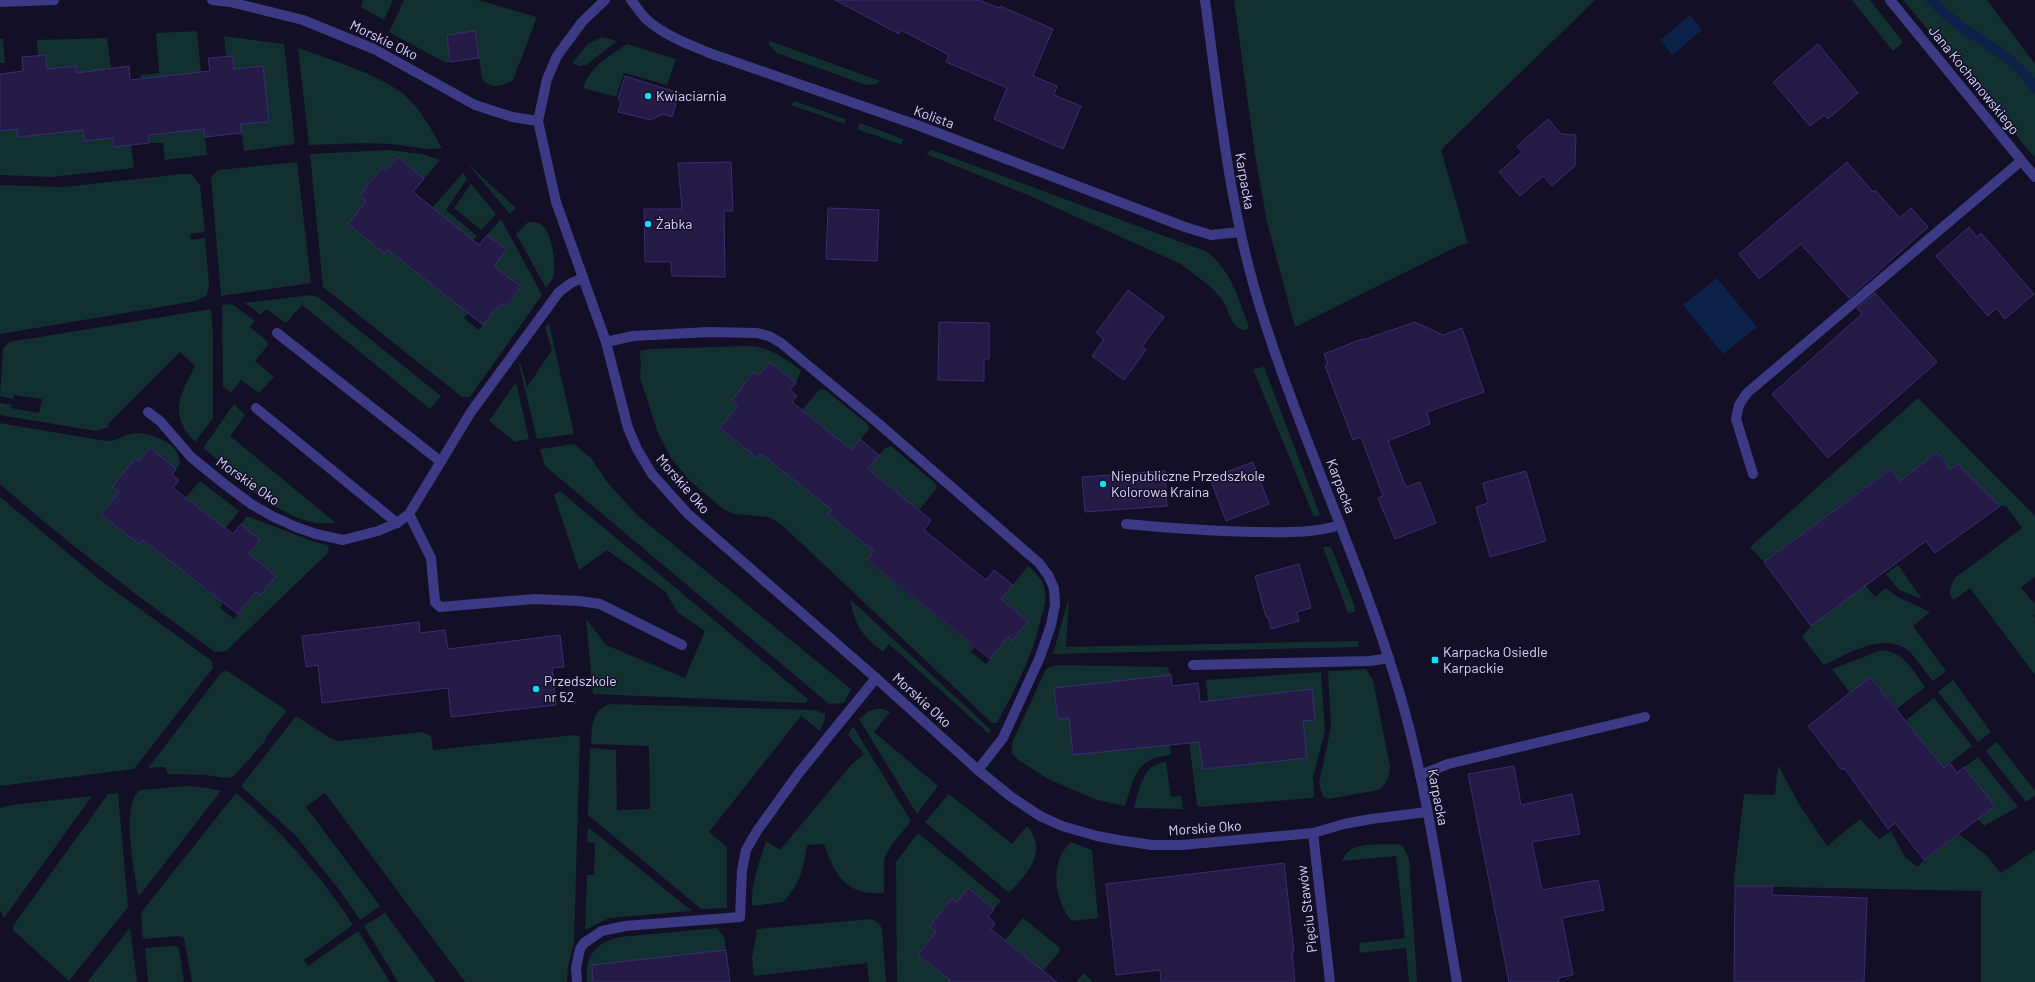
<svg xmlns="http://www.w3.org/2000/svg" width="2035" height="982" font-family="Barlow,sans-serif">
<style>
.green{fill:#12302f}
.water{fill:#0c2248}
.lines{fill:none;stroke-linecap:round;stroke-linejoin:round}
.stream{stroke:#0c2248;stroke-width:10}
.building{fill:#241b47;stroke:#3b2d73}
.minor{stroke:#3d3a85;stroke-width:10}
.poi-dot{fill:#00e5ff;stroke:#130f26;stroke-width:1.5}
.labels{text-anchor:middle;stroke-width:3;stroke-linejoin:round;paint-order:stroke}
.street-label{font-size:14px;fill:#d9d4ff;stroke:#130f26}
.poi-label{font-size:14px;fill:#d9d4ff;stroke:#130f26;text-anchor:start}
</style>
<rect width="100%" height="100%" fill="#130f26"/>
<g class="green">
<polygon points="363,0 393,0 384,20 361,7"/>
<path d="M404,0h74l59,17 -24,63c-10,6 -24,10 -31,-2l-7,-47 -28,4 3,27 -4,1 -57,-31z"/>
<polygon points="1234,0 1595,0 1441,150 1468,243 1460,245 1295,327 1267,222 1255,155"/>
<polygon points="1852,0 1870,0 1903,42 1893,51"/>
<polygon points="1903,0 1987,0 2035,64 2035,158"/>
<polygon points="197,31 201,72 140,79 141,75 159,73 156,33"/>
<polygon points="224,36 284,44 295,144 244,151 240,124 269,121 263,66 234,69 232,56 226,56"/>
<polygon points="602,37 617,41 586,65 580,66 572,63 588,44"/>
<polygon points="107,38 111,68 105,69 78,85 76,66 47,69 46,55 38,56 37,40"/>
<polygon points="0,39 3,39 5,63 0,63"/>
<polygon points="769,41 781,45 880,81 876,84 866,85 777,53 769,45"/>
<path d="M627,44l49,15 -9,26 -43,-12 -8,24 -33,-9c9,-24 24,-30 44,-44z"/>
<path d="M298,48c31,11 79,26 104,45 18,14 29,36 40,55 -18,3 -35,-3 -52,-4 -27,-2 -54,0 -81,1z"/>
<polygon points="795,101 845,119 845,124 791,105"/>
<polygon points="82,122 84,141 113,138 114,147 131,145 134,168 52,177 0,175 0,131 17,129 18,137 54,133"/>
<polygon points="860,123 903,139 902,145 857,129"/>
<polygon points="204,129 207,155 165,160 163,143 149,143 148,135"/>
<polygon points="389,150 422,154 440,160 424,179 398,158 386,171 382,168 359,196 366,201 348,224 385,254 388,250 468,313 464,318 479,330 501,303 506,307 521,287 494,266 506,250 487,235 501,219 542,295 470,397 462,397 323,287 310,154"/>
<path d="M932,150l273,101c26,17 33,48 44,75l-3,4c-14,1 -17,-19 -23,-29 -10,-15 -29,-26 -42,-37l-153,-69 -102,-41z"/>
<polygon points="297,162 311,283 221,296 211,177 218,170"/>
<polygon points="467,163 516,208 510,214"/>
<polygon points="463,173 467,179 446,210 477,236 473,241 432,208"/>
<polygon points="183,174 191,174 200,185 205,232 190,234 191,240 205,238 209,284 207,295 196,301 0,334 0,185 63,187"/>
<polygon points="471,184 496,214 481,230 454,208"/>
<path d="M528,222c5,0 11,0 15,4 9,8 14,40 10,52 -1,3 -5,7 -7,10l-30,-54z"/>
<polygon points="311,295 318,297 328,305 441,396 430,409 302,305 286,323 266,309 261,315 245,303"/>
<polygon points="232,304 255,321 250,327 267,341 268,345 255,361 274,377 259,393 241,380 231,393 223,387 222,305"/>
<path d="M211,309l2,26v83l-18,24c-27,-28 -15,-46 0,-76l-15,-14 -72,72 1,3 -13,4 -96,-16v-12l12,2 -1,3 28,5 3,-14 -28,-4 -1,4 -13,-3 3,-47 6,-7z"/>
<polygon points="549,323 574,434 537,439 519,365 520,363 527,387 552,350 545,327"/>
<path d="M747,346c22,0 36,12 54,24l-5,13 -26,-21 -11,13 -5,-3 -22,28 6,5 -18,23 37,30 4,-4 71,56 -4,5 46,36 -7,10 107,86 -3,5 15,12 22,-27 4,4 16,-20 -27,-22 27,-33c7,6 16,14 17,25 2,9 -1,18 -4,27 -8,38 -26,71 -44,105h-5l-209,-197 -14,-9 -35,-3 -11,-5 -33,-28 -19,-23 -13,-25 -18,-55 1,-17 -2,-10 11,-2z"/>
<polygon points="1264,367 1320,515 1314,517 1253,369"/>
<polygon points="516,382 529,439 515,442 489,421"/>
<polygon points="824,389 868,424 869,429 852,450 802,410 819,390"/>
<path d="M1918,398l117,118v60l-14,12 14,16v11l-2,1 2,2v57l-65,-87 -16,12c-8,-7 -3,-15 2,-23l66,-49 -16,-22h-6l-42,-42 -8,6 -12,-18 -38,29 -10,-12 -126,93 -14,-15z"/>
<path d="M234,404l11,11 -15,21 106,87c-6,0 -13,1 -19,0 -33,-4 -69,-37 -96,-55l2,-4 -20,-16z"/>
<path d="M0,423l106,18c9,0 13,-3 21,-6 13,-5 36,2 46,12 5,5 6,11 7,17l-4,5 -26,-21 -11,13 -4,-3 -22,28 6,6 -18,23 38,29 4,-4 80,63 -3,5 14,11 22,-27 5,3 15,-19 -28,-22 12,-14 -19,-16 6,-8 65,25 15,4 2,3 -2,6 -101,97 -11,1c-74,-53 -147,-108 -215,-168z"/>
<polygon points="574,444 591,458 607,482 638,516 851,689 844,703 829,704 545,466 540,449"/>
<polygon points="891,446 935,483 937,488 919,510 868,469 885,448"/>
<polygon points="200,481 239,511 225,529 185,498"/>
<polygon points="560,491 808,699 806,703 593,694 586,619 606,645 685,678 705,631 677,612 666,592 607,550 579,570 554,495"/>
<polygon points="0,497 104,583 212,661 213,668 134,769 0,786"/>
<polygon points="1323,547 1331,547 1355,607 1355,612 1348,613"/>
<polygon points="1898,565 1922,599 1899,590 1886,574"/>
<path d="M1865,585l10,12 11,-9 10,8 34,16 -17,14 33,45 -13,10c-8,-9 -15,-21 -23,-29 -26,-22 -61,2 -86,13l-22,-28 9,-11z"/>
<polygon points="1069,597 1066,647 1358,641 1359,647 1053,654"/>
<path d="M850,599l141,131 -2,4 -100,-90 -6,8c-22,-18 -27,-24 -33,-53z"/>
<path d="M1882,650c23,3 30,19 43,37l-28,22 -27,-32 -20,16 -18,-24z"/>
<path d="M1057,665l110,2 4,8 -117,14 4,30 11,-1 4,37 97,-11 1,11c-36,3 -36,22 -46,51l-28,-6 -47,-20 -32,-20 -6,-7v-10l33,-72 4,-4z"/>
<path d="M1366,669l7,11 17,87c-1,10 -3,16 -11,23l-51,9 -5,-2 -4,-14 12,-56 -3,-56z"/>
<polygon points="225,671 229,672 286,710 286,712 266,737 266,740 233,777 225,778 206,775 168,774 165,767 148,768 221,673"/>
<polygon points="1321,672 1325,731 1313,777 1314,795 1313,798 1199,807 1197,805 1189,742 1199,741 1203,769 1307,758 1303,721 1315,719 1311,689 1208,701 1206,680"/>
<polygon points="1953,680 1991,732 1978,742 1938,692"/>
<polygon points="1934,698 1972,746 1942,769 1906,720"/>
<path d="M609,704l206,6 10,4v5l-5,12 -19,-15 -92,116 18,15v61l-26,1 -113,-94 2,-67 26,2 1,60 33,-1 -1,-63 -58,-2c1,-18 0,-32 18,-40z"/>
<polygon points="876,709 883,709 890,712 874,732 938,786 917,814 859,719 869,711"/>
<polygon points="296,716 332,739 340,741 422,732 431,736 433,750 573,735 580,737 574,943 568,966 567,982 465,982 325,793 306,807 380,906 360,920 341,892 296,836 241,786"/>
<path d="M853,726l58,95 -20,25 -7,13v34c-37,3 -49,-17 -60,-49l-17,1c-4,25 -6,38 -24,57l-31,4c-1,-23 7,-43 14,-65l14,9 71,-85 13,-11 -16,-19z"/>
<polygon points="1997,742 2035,791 2035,795 2026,802 1986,751"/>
<polygon points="1978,757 2018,807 1984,826 1978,819 1995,806 1964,767"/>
<path d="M1166,762l5,35 10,-1 2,13 -49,-1c6,-21 8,-43 32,-46z"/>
<polygon points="1778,765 1799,804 1827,846 1860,819 1879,839 1891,831 1905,857 1918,867 1924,860 1959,834 1987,856 2001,873 2035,850 2035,982 1981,982 1981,891 1733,886 1744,794 1775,795"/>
<path d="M187,786l21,2 13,3 -81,104h-2c-3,-23 -18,-90 2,-105z"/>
<polygon points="118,793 128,907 69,981 13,930 13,926 108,794"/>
<path d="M236,793c46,39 85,82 117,132l-49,35 4,6 50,-35 32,51h-198l-8,-44 -5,-2 -36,3 -2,-25 2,-4z"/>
<path d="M949,794l63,50 15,-18c22,26 0,48 -18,67l-84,-71z"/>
<polygon points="92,796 4,918 0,910 0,808 12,805"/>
<polygon points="588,827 692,911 609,918 585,930 587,875 594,875 595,843 587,842"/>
<polygon points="918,833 1001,901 994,909 968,888 957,902 952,898 930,927 936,932 918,955 952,982 897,982 896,862"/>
<path d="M1071,842l21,8 6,68 -27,3c-16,-22 -23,-58 0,-79z"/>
<path d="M1397,844l6,2 6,13 8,123h-8l-3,-34 -46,5 -1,-10 46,-5 -9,-82 -54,5c7,-21 37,-16 55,-17z"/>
<polygon points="385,913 436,982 398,982 364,926"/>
<polygon points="1023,918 1059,947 1059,952 1043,971 1005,940"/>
<polygon points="872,919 879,923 882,929 886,982 869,982 867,963 754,976 752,958 757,929"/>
<polygon points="130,928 137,982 87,982"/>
<path d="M717,928l8,11 1,11 -117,13 3,19h-25c-3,-26 9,-39 32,-45z"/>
<polygon points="175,946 179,948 184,982 148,982 145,948"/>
<polygon points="1084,973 1093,982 1076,982"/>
</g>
<g class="water">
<polygon points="1690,15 1702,30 1672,55 1660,40"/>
<polygon points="1717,278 1757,327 1723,354 1683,305"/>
</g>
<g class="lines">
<path class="stream" d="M1931,0c8,7 15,15 23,21 26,21 64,37 81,67"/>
</g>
<g class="building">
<polygon points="835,0 979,0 999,8 1000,6 1053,29 1033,76 1057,86 1054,95 1081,106 1063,149 994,119 1007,88 946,62 949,55 901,30 899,34"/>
<polygon points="475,31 479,58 450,62 447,35"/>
<polygon points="1818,44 1858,93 1828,119 1824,115 1810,126 1773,82"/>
<polygon points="46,55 47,69 76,66 77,73 129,66 130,80 210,71 208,58 233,56 234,69 263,66 269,122 240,124 242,133 205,137 204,129 148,135 149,143 114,147 113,138 84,141 83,130 18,137 17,129 0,131 0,74 23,71 22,57"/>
<polygon points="625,76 679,93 672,117 663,114 651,120 618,112 621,103 618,99"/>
<polygon points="1548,119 1561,134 1576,135 1575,166 1552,186 1543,176 1520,196 1499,172 1522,152 1517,146"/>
<polygon points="398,157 424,179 413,192 479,245 487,235 507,250 494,266 521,287 505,307 501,303 483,325 388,250 385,254 348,224 366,201 359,196 382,168 386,171"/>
<polygon points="731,162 733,211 724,211 725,277 672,276 671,262 645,262 644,209 682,209 678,163"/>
<polygon points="1847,162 1873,192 1875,190 1900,218 1911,208 1928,227 1849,298 1801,244 1759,279 1739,254"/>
<polygon points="828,208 879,210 877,261 826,259"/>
<polygon points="1969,227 1977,237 1981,233 2034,294 2005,319 1996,308 1988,316 1936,256"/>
<polygon points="1128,290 1164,317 1142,347 1146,350 1124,380 1092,356 1104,339 1096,333"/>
<polygon points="1875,293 1937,362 1828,458 1772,394 1862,314 1857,308"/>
<polygon points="939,322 989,323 989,359 984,359 984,381 938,380"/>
<polygon points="1415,322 1443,335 1462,328 1484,392 1427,412 1430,424 1388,441 1406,487 1420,482 1436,523 1395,539 1378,498 1383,496 1361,437 1353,440 1325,366 1328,364 1324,354 1362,339 1363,340"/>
<polygon points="770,362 796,383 790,390 797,396 792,402 852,450 860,439 879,455 868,469 931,520 924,530 986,580 994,570 1013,585 1001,599 1028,621 1012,641 1008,637 990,659 867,560 874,551 828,515 832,510 761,454 757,458 720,428 738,405 732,400 754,372 759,375"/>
<polygon points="150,448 176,469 172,474 179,480 173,488 233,534 241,524 260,540 249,554 276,576 261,595 256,592 238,614 143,540 139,544 101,515 119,492 112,487 135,458 139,461"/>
<polygon points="1937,452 1950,470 1958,464 2000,506 1935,553 1926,541 1811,626 1764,562 1891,469 1900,481"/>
<polygon points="1253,462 1269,504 1226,521 1210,478"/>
<polygon points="1165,471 1167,506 1085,512 1082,477"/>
<polygon points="1526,471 1546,541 1490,557 1476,507 1488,503 1483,483"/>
<polygon points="1299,564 1311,608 1297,612 1299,621 1271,629 1268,617 1266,617 1255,576"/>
<polygon points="419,622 420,633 445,630 448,649 560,635 564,667 552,668 556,705 451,717 448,688 322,703 318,665 306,667 302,636"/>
<polygon points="1171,675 1172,686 1198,683 1200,702 1312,689 1315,720 1303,721 1307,758 1203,769 1199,742 1073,755 1069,718 1058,719 1054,688"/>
<polygon points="1870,677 1944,768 1950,763 1957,773 1964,767 1995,806 1924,860 1895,823 1888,829 1844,768 1842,770 1808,726"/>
<polygon points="1514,766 1521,805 1572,794 1580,834 1532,842 1542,890 1598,880 1604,910 1562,918 1573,975 1558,978 1559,982 1509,982 1468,774"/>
<polygon points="1284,863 1294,952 1292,952 1295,982 1161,982 1160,970 1116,975 1106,884"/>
<polygon points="1735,886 1772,886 1772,895 1867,898 1864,982 1734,982"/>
<polygon points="968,888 994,909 988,917 995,923 991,929 1057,982 952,982 918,955 936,932 929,927 952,898 957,902"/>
<polygon points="726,950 730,982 593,982 592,965"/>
</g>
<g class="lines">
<g class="minor">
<polyline points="212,0 230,2 303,20 374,49 475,105 512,117 538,121"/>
<polyline points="605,0 582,22 557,56 547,79 538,121 556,202 606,342 628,428 637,449 652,474 688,514 876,678 978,770 1010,796 1040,816 1062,826 1097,836 1118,840 1152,845 1182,845 1313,833 1344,824 1371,819 1427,812"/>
<path d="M631,0c5,6 10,14 15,19 19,17 44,26 66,35l205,71 268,102 26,8 29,-3"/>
<path d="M1205,0c14,103 24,207 55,307 40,130 100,253 139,384 28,95 41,194 58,291"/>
<polyline points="1890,0 2035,177"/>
<polyline points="0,2 54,0"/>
<polyline points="277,333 440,461"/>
<polyline points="606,342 633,336 709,332 757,333 769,336 781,343 879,424 1039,563 1048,575 1054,588 1055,605 1051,625 1040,657 1003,738 978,770"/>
<polyline points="256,408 397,523"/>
<polyline points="148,412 160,421 191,457 223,483 251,504 272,516 296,527 316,534 343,540 378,531 397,523 409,514 471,412 559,292 571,283 583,278"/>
<polyline points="1753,474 1736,419 1739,405 1747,393 2021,161"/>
<polyline points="409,514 431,558 435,602 440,607 535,599 579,601 600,604 682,645"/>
<path d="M1126,524c42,4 84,7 126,8 30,0 60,2 88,-7"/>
<polyline points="1193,665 1370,661 1389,658"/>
<polyline points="1420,775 1448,764 1645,717"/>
<polyline points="1313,833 1330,982"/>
<polyline points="577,982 576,968 580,949 584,943 602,931 625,926 740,917 742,870 746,850 757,831 798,774 876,678"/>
</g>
</g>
<g class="poi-dot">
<circle cx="648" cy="96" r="4"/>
<circle cx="648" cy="224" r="4"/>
<circle cx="1103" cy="484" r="4"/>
<rect x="1431" y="656" width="8" height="8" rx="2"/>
<circle cx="536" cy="689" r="4"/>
</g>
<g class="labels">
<g class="street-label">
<text transform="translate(384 40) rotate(26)" y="5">Morskie Oko</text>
<text transform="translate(1974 80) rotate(51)" y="5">Jana Kochanowskiego</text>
<text transform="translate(934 117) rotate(20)" y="5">Kolista</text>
<text transform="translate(1245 181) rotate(80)" y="5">Karpacka</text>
<text transform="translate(248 481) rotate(35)" y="5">Morskie Oko</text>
<text transform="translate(683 484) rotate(49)" y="5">Morskie Oko</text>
<text transform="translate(1341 486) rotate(69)" y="5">Karpacka</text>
<text transform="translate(922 700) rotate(42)" y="5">Morskie Oko</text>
<text transform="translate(1438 797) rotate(79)" y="5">Karpacka</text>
<text transform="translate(1205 828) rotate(-4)" y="5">Morskie Oko</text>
<text transform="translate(1307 909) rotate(-97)" y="5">Pięciu Stawów</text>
</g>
<g class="poi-label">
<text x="656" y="101">Kwiaciarnia</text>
<text x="656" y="229">Żabka</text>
<text x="1111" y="481">Niepubliczne Przedszkole<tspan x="1111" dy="16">Kolorowa Kraina</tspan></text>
<text x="1443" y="657">Karpacka Osiedle<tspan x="1443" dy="16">Karpackie</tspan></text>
<text x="544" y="686">Przedszkole<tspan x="544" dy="16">nr 52</tspan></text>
</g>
</g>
</svg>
